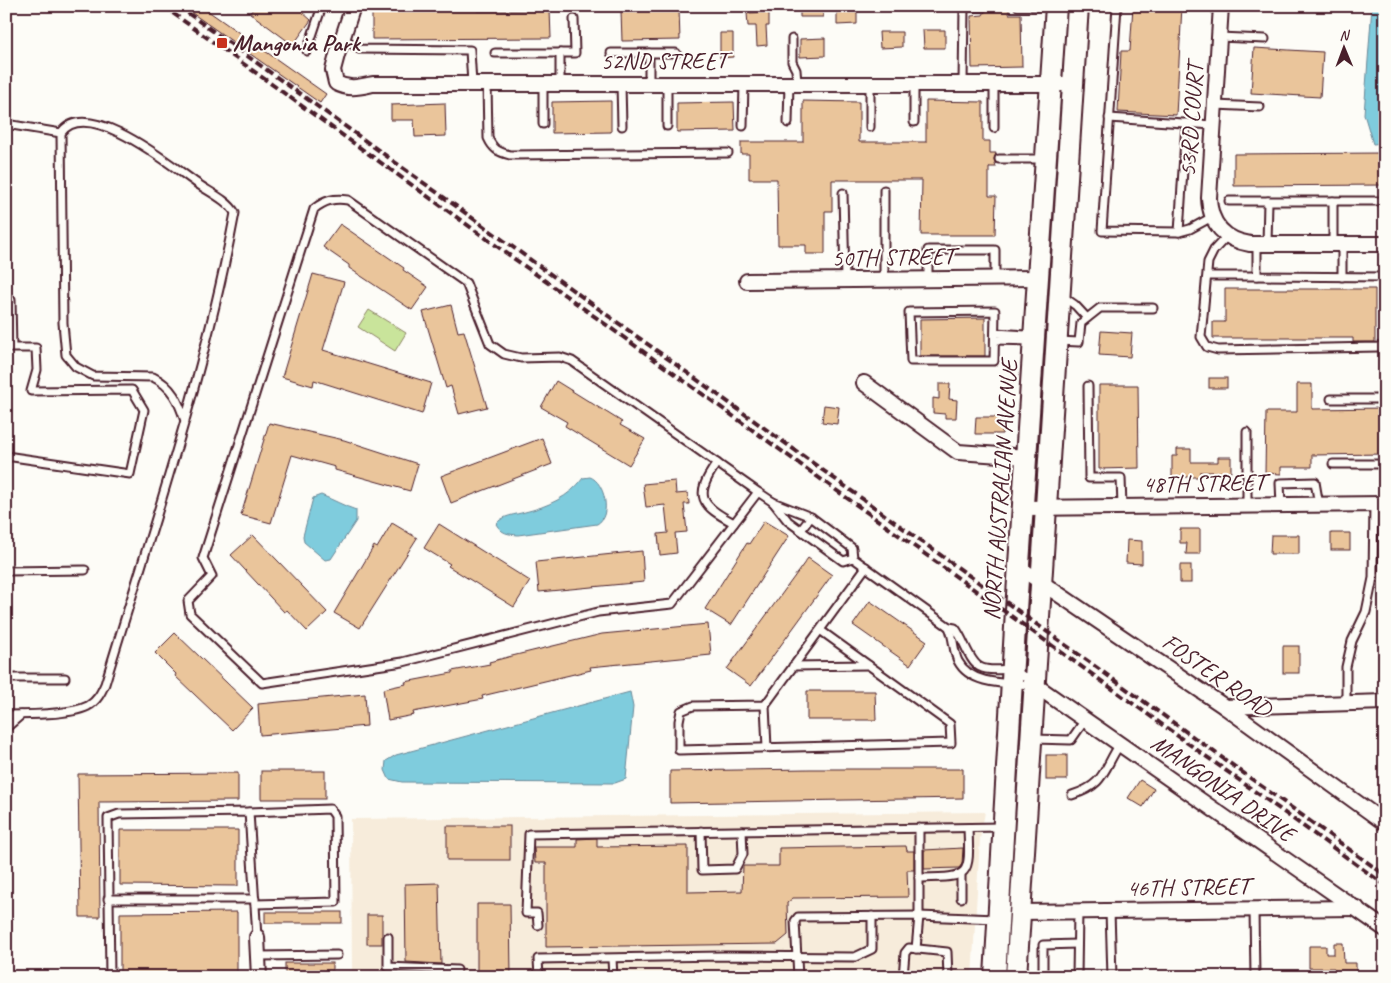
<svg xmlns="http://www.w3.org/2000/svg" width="1391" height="983" font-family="Caveat,sans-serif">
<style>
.built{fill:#f7ecdb}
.green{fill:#c9e49b;stroke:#8a8263}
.water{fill:#7fccdd;stroke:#6a8796}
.building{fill:#eac59b;stroke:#4a1f2b}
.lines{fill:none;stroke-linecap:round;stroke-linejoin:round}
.service-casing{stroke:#4a1f2b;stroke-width:11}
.minor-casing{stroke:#4a1f2b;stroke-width:18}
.secondary-casing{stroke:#4a1f2b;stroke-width:24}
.service{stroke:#fdfcf7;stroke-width:7}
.minor{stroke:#fdfcf7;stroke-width:14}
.secondary{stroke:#fdfcf7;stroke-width:20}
.rail{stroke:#4a1f2b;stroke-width:4;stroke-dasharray:8 4;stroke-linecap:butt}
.poi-dot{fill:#c8321e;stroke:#fdfcf7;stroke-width:2}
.labels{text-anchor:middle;stroke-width:4;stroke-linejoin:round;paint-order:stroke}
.poi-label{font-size:24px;font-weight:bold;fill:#4a1f2b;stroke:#fdfcf7;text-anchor:start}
.street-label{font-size:24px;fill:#4a1f2b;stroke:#fdfcf7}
</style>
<rect width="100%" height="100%" fill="#fdfcf7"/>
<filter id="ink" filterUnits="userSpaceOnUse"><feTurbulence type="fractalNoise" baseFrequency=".02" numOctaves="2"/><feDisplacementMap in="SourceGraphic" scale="10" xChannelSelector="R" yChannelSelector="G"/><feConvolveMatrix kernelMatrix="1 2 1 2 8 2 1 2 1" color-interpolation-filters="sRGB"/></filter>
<g filter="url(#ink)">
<polygon class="built" points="985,812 980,839 972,977 352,977 351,819"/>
<polygon class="green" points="369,310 406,333 395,351 358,327"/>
<g class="water">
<polygon points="1372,6 1385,6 1385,143 1373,144 1364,114"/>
<path d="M590,477c15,5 22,39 7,47l-79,11c-10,-1 -16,-1 -22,-11 7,-9 19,-9 29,-12 21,-5 45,-15 58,-34z"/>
<path d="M321,495c13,5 23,11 35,15v11l-25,38 -6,1 -21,-18 -1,-6 10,-38z"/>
<polygon points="630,692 633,707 626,779 615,783 402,782 389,779 385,770 386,761 396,755"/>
</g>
<g class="building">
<polygon points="182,6 201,6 326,94 320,103"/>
<polygon points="255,6 307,6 302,12 311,20 293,45 250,13"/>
<polygon points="372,6 477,6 477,11 550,10 551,38 372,39"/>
<polygon points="800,6 822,6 823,17 800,17"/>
<polygon points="988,6 1009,6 1009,14 1021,14 1022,67 972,68 971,16 983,15"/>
<polygon points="1133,6 1182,6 1176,115 1118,112 1121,51 1130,51"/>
<polygon points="857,9 857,24 837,25 837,10"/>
<polygon points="679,10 680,40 622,41 621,11"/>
<polygon points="769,12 769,26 766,26 767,45 757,46 756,26 748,26 747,13"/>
<polygon points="923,30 945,30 945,48 924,48"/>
<polygon points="879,32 902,32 902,47 880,48"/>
<polygon points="720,33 733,33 733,57 720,58"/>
<polygon points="825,38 825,56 800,57 800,39"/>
<polygon points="1254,48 1323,52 1320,97 1251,93"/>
<polygon points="611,101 611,132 552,133 552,102"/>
<polygon points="803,101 859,102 859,142 926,142 926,101 983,102 983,141 990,141 990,153 996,153 994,159 996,167 989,167 989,196 996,196 995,235 921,235 922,180 832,180 832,211 825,211 825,254 806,254 806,245 778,245 777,179 749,179 749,154 741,154 741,142 803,142"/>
<polygon points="734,102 735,131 677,132 677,103"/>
<polygon points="445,103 446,136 415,137 414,120 391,120 391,105"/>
<polygon points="1385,153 1385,185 1234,186 1234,154"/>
<polygon points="340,224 404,268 403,270 428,287 412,310 349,268 349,265 323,247"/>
<polygon points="313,274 344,282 323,350 431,383 422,414 314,380 313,386 282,377"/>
<polygon points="1225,289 1375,289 1375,342 1353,342 1353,338 1213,338 1213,322 1225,322"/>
<polygon points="451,305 458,332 464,331 487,407 459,414 451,386 446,388 423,312"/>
<polygon points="985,318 985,356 920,356 920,319"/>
<polygon points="1101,331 1132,333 1130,357 1099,355"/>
<rect x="1209" y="378" width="18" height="10"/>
<polygon points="556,381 622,422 620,425 645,439 629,465 565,426 567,422 541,407"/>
<polygon points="939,384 950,384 949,399 957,400 956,418 945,418 945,414 933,413 933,398 939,399"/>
<polygon points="1297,384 1312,384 1312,409 1385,408 1385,454 1312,455 1312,467 1281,467 1281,474 1265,473 1266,412 1297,412"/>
<polygon points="1099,385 1138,385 1139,468 1099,469"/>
<polygon points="824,405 839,407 837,424 822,422"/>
<polygon points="976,417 1002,417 1002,434 975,434"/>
<polygon points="269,423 344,440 418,464 410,491 335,470 335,467 292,455 271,523 241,515"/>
<polygon points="542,438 552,464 451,503 441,476"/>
<polygon points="1177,449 1191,449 1191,462 1218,462 1218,457 1231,457 1231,472 1200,472 1200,477 1172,477 1172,456 1177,456"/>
<polygon points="675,481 676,494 688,493 689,504 684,504 687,532 675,533 677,553 660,555 658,534 668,533 665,505 646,507 643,484"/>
<polygon points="764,521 789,536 731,625 705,609 747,543 749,544"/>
<polygon points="392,523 417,538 360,628 334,613 374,546 377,548"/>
<polygon points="439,524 530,581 514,607 448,566 450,564 424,548"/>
<polygon points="1180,529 1200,529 1200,554 1186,554 1187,543 1180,543"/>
<rect x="1331" y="533" width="19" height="17"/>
<polygon points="253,535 327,612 307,631 287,610 284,612 231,555"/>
<polygon points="1271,535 1299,535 1299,554 1270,554"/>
<polygon points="1127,540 1142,541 1142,564 1126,563"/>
<polygon points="642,551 644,582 539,592 536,562"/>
<polygon points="808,558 832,575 751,686 727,669"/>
<rect x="1180" y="565" width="11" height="18"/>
<polygon points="870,601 927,641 910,665 853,625"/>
<polygon points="708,624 711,655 590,667 591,670 482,696 483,699 413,712 414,715 388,720 383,689 406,684 405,682 452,673 452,671 490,664 489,662 512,656 602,634"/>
<polygon points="175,633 253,708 232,730 175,676 176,674 155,653"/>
<rect x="1283" y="646" width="16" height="27"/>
<polygon points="807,691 875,691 876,720 807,720"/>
<polygon points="365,694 367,726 260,735 258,704"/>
<rect x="1046" y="755" width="21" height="25"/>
<polygon points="810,769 963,769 963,798 670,803 670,771"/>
<rect x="261" y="771" width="64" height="28"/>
<polygon points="238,773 238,801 99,802 100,917 80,917 78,774"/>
<polygon points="1140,780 1154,789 1143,807 1128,798"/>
<rect x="447" y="826" width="63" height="34"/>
<polygon points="120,830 238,830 238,886 120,885"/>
<polygon points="597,838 597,847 688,846 688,892 742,891 743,866 779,866 779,848 906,846 907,851 914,851 914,870 907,870 908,897 793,898 787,903 788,935 777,944 546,947 546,863 535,863 534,847 577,847 577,839"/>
<polygon points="963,848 962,864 959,868 924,869 924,850"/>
<polygon points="439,883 441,964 406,962 405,884"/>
<polygon points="477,904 510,904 511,977 477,977"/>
<polygon points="237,912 237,977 120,977 120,913"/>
<rect x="265" y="912" width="77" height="11"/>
<rect x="367" y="915" width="15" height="29"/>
<polygon points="1334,943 1343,943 1344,963 1356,963 1356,976 1334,977 1334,968 1309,968 1309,946 1326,946 1326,954 1334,954"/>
<rect x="285" y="963" width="47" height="14"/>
</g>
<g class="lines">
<defs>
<g id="service">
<polyline points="1018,6 1040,6"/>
<polyline points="1117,6 1102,231 1179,232 1190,229 1212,217"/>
<polyline points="964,7 983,7"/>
<polyline points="342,37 359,49 470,50 472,84"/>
<polyline points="1219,37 1265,39"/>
<polyline points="792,39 792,62 796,70 797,83"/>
<polyline points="307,51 322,6"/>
<polyline points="495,53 575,53 574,19"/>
<polyline points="611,53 676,53"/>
<polyline points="649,53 649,84"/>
<polyline points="870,83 870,127"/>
<polyline points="963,83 964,6"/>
<polyline points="994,83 994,128"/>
<path d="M487,84l1,54c5,11 10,14 22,17l218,-2"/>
<polyline points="560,84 560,53"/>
<polyline points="621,84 622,126"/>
<polyline points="1215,105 1260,107"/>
<polyline points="1109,118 1213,125"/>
<polyline points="914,122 914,83"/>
<polyline points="788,123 789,83"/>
<polyline points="6,124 61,133"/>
<polyline points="543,124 543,83"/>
<polyline points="667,126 667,83"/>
<polyline points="743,126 744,83"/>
<polyline points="999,159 1044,159"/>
<polyline points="843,193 845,280"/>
<polyline points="1229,201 1385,201"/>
<polyline points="1333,201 1333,244"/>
<polyline points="1179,232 1186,123"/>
<polyline points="1227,236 1214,250 1208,262 1201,337 1207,347 1218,350 1378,347 1385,344"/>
<polyline points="1257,244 1257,276 1385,277"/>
<polyline points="1267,244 1268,201"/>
<polyline points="1342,244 1342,277"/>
<polyline points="1208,276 1257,276"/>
<polyline points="928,279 928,250 995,250 995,278"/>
<polyline points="884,280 884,190"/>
<polyline points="1062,296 1075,305 1087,318"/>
<polyline points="6,298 11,300 12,348 36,348 37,370 31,391 132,390 144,410 130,474 6,456"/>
<polygon points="995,311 994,361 911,361 909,312"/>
<polyline points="995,333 1026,335 1031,338"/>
<polyline points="995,340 1032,341"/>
<polyline points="1058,341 1079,342 1081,323 1100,308 1153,308"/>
<polyline points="1088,386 1089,478 1121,478 1122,507"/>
<polyline points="1331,399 1385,399"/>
<polyline points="1247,432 1247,506"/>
<path d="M717,463c-24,33 -16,43 17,60"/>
<polyline points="1333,464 1385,464"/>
<path d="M758,492l-86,112 -74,8 -195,50 -141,21 -72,-69 -2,-13 24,-25 -9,-18 111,-349c11,-9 20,-11 34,-9l118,83 24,61 14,10 17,4 39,-1 12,4 186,131 15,10 38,15 41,31 1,10 96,69 6,1c9,11 14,34 25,39 11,6 24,0 35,4 5,2 11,8 16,11"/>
<polyline points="773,502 788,521 843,561 853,558"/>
<polyline points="1281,505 1280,483 1315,482 1319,505"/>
<polyline points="801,530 811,517"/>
<polyline points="6,571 85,570"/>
<path d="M949,627c5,11 4,24 9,34 13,25 50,22 75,24"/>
<polyline points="820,630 950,724 951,743 679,750 679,721 681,711 693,706 765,705 866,567"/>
<polyline points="793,666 868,665"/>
<polyline points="6,678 65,678"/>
<polyline points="1346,703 1346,667 1352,641 1366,612 1373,578 1374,504"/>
<polyline points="765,705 767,748"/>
<path d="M6,715c21,0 64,0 82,-9 9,-5 13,-13 17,-22 47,-155 100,-311 130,-471 -7,-13 -28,-22 -40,-31 -23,-16 -108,-86 -134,-49l2,190 3,32 10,12 17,9 60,1c19,9 26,25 32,44"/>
<polyline points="6,728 21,715"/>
<polyline points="1033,739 1071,740 1085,720"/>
<path d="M1072,795c33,-10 31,-25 48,-51"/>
<polyline points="249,812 330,809 335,816 336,902 255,904"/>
<polyline points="701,831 702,870 735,869 743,854 742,831"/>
<polyline points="961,874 961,898"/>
<path d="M919,878c51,-1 51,0 49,-50"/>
<polyline points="108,899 255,899"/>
<polyline points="1254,909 1255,977"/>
<polyline points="1110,911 1112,977"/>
<polyline points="538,925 537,913 526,913 529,834 1003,827"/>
<polyline points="388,937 388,967 457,970"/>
<polyline points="916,949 919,916 919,828"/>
<polyline points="259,956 337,955"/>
<polyline points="612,959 613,977"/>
<polyline points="110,977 108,818 119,814 249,812 257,937"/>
<polyline points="539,977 538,959 722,956 855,957 872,949 872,916"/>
<polyline points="798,977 795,921 798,917 919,916 997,919"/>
<polyline points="903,977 905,953 909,948 947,952 948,977"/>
<polyline points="1043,977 1043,945 1077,944"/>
<polyline points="1077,977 1078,911"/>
</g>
<g id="minor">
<path d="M353,6l-16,49 -4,15 3,13c13,7 23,4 37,1h699"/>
<path d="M1221,6l-12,192c1,26 16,42 41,46h135"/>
<polyline points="747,281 1039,278"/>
<polyline points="864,383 958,452 1028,457"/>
<polyline points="1024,508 1385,504"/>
<polyline points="1020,568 1225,707 1385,823"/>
<polyline points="1035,685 1385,929"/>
<polyline points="1225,707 1385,702"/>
<polyline points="1020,912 1357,908"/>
<polyline points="257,937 259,977"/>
</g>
<g id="secondary">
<polyline points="995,977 1016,610 1056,6"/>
<polyline points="1016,977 1078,6"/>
</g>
</defs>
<use href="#service" class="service-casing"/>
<use href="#minor" class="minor-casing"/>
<use href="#secondary" class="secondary-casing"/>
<use href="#service" class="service"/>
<use href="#minor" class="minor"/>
<use href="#secondary" class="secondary"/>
<g class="rail">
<polyline points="163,6 1385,885"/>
<polyline points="178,6 1385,875"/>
</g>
</g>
</g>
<rect class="poi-dot" x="216" y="37" width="12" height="12" rx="2.5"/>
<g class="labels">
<g class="poi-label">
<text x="233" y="51">Mangonia Park</text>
</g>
<g class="street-label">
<text x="664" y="69">52ND STREET</text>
<text transform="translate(1191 120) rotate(-86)" y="8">53RD COURT</text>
<text transform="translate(893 257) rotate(-1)" y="8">50TH STREET</text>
<text transform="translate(1204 483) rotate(-1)" y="8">48TH STREET</text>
<text transform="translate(1000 490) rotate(-86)" y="8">NORTH AUSTRALIAN AVENUE</text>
<text transform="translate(1217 675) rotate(35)" y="8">FOSTER ROAD</text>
<text transform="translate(1223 788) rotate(35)" y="8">MANGONIA DRIVE</text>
<text transform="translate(1188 887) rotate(-1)" y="8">46TH STREET</text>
</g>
</g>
<rect width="1391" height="983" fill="none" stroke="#fdfcf7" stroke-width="25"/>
<rect x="12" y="12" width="1366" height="958" fill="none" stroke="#4a1f2b" stroke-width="2" filter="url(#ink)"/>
<g transform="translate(1344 48) rotate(359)" stroke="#fdfcf7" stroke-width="4" paint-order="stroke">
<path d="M0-4L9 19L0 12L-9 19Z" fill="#4a1f2b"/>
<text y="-8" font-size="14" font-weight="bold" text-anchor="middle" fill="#4a1f2b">N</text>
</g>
</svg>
